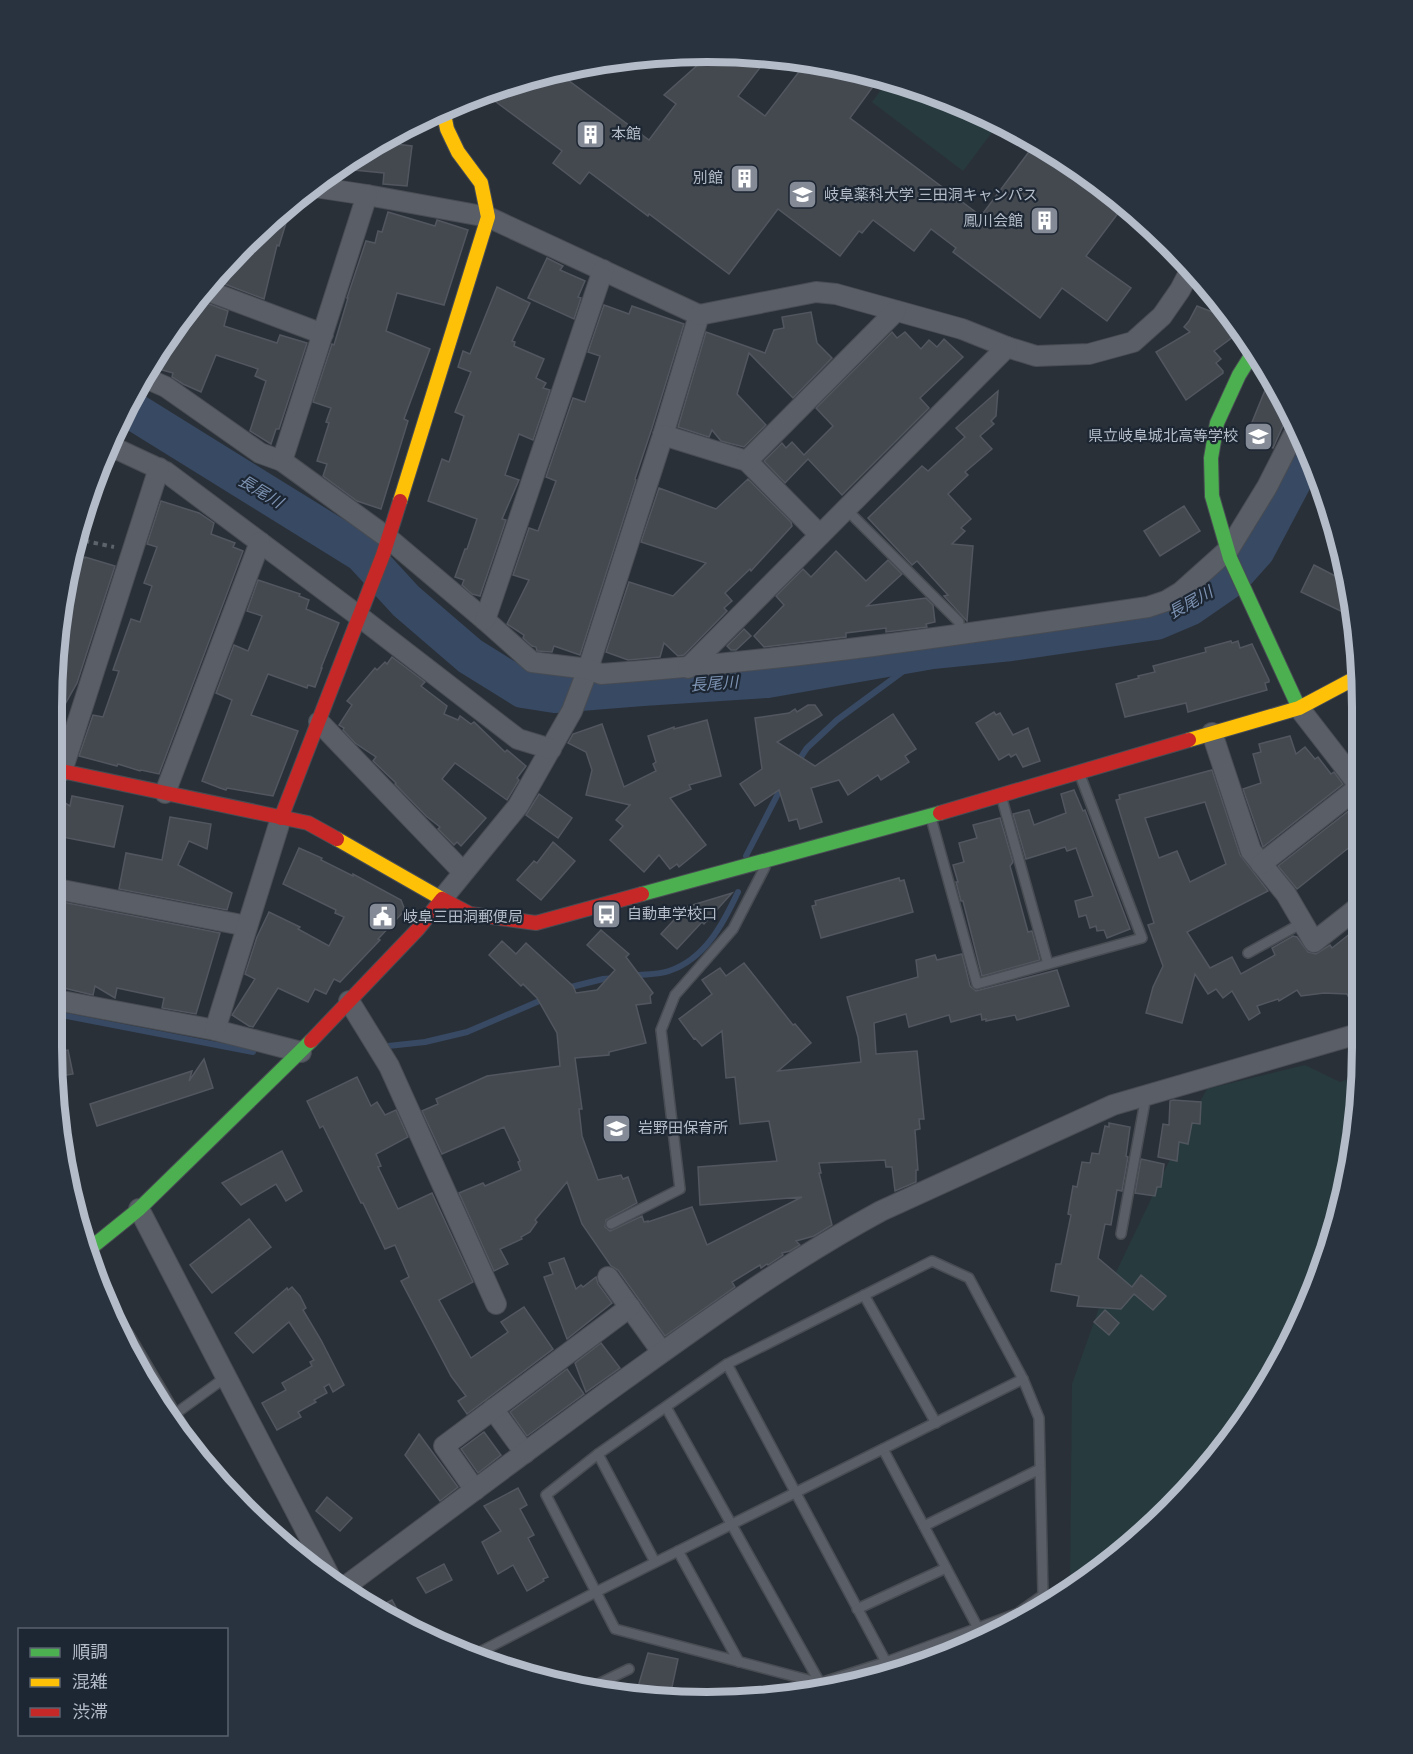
<svg xmlns="http://www.w3.org/2000/svg" width="1413" height="1754" font-family="'Public Sans','Noto Sans JP',sans-serif">
<style>
.green{fill:#273a3e}
.lines{fill:none;stroke-linecap:round;stroke-linejoin:round}
.stream{stroke:#384963;stroke-width:6}
.river{stroke:#384963;stroke-width:38}
.building{fill:#444950;stroke:#52575f;stroke-width:1.5;fill-rule:evenodd}
.lane-casing{stroke:#484c53;stroke-width:12}
.street-casing{stroke:#484c53;stroke-width:22}
.fast-casing{stroke:#484c53;stroke-width:16}
.slow-casing{stroke:#484c53;stroke-width:16}
.jam-casing{stroke:#484c53;stroke-width:16}
.path{stroke:#5d636a;stroke-width:4;stroke-dasharray:4.5 4.5;stroke-linecap:butt}
.lane{stroke:#5a5e66;stroke-width:9}
.street{stroke:#5a5e66;stroke-width:20}
.fast{stroke:#4caf50;stroke-width:14}
.slow{stroke:#ffc107;stroke-width:14}
.jam{stroke:#c62828;stroke-width:14}
.labels{text-anchor:middle;stroke-width:4.5;stroke-linejoin:round;paint-order:stroke}
.poi-label{font-size:15px;fill:#b4bcc9;stroke:#1d2633;text-anchor:start}
.water-label{font-size:16px;font-style:italic;fill:#7c92b1;stroke:#1d2633}
.rim{fill:none;stroke:#b4bcc9;stroke-width:8}
</style>
<rect width="100%" height="100%" fill="#2a3038"/>
<g class="green">
<polygon points="889,79 917,86 999,123 963,171 872,102"/>
<polygon points="1305,1065 1340,1082 1361,1074 1361,1090 1340,1217 1295,1337 1226,1447 1106,1567 1070,1589 1072,1384 1099,1308 1185,1128 1207,1089"/>
</g>
<g class="lines">
<g class="stream">
<polyline points="797,763 807,748 837,720 932,650"/>
<polyline points="746,856 783,784"/>
<path d="M632,976c11,-2 26,-1 37,-5 36,-12 54,-47 69,-79"/>
<polyline points="567,988 603,979 615,978"/>
<polyline points="51,1013 253,1052"/>
<polyline points="388,1046 425,1042 467,1032 544,999"/>
</g>
<polyline class="river" points="124,408 133,411 362,553 406,601 470,656 523,689 555,694 642,687 767,679 932,650 1011,642 1156,621 1189,607 1231,578 1256,550 1308,452"/>
</g>
<g class="building">
<polygon points="710,54 769,56 738,96 765,116 808,60 880,77 850,118 981,216 1037,141 1125,204 1086,256 1131,288 1107,321 1062,288 1040,318 953,252 956,248 931,229 914,251 873,220 862,233 859,231 840,256 778,209 729,274 649,214 648,216 589,172 580,184 553,163 562,151 484,93 537,73 578,67 568,80 649,140 676,104 664,95"/>
<polygon points="378,142 412,146 407,186 383,184 384,173 354,170 355,157"/>
<polygon points="293,200 279,246 277,245 264,299 222,283 231,258"/>
<polygon points="388,212 435,226 437,220 468,230 444,305 397,293 386,331 430,349 404,419 408,421 381,509 357,501 323,476 327,464 317,461 329,423 326,422 331,408 313,402 332,344 334,345 348,298 347,298 366,241 375,243 378,231 382,232"/>
<polygon points="547,258 563,266 560,270 585,281 578,297 581,298 574,319 528,298"/>
<polygon points="497,287 530,303 512,341 515,342 514,346 544,359 536,378 546,383 543,388 550,390 533,440 519,434 505,475 519,480 502,519 506,520 480,596 472,594 462,585 464,580 455,577 465,549 467,549 477,519 428,501 442,459 449,462 464,416 455,412 471,372 458,367 463,351 470,354"/>
<polygon points="196,299 228,311 224,326 277,343 280,335 307,343 279,429 276,429 271,444 250,431 266,381 255,376 258,369 216,355 201,392 183,384 172,377 173,373 148,366"/>
<polygon points="604,305 629,314 632,306 684,324 652,428 635,479 636,480 580,655 554,646 552,652 537,651 536,647 532,646 523,638 524,635 507,624 529,580 513,575 529,528 538,531 556,481 546,477 573,398 585,402 600,356 588,352"/>
<polygon points="1197,306 1215,313 1222,307 1241,331 1214,351 1221,359 1216,363 1223,371 1223,373 1186,400 1156,352 1190,332 1184,327 1189,321"/>
<polygon points="811,312 817,343 832,358 793,398 749,353 737,394 766,425 744,447 721,441 712,430 709,437 678,427 706,332 765,353 774,330 784,328 782,317"/>
<polygon points="892,332 897,338 905,332 921,349 929,340 937,347 944,339 963,357 920,398 929,408 842,495 808,459 785,483 764,461 782,443 786,448 792,442 804,455 833,426 816,408"/>
<polygon points="1270,378 1290,410 1273,448 1246,437"/>
<polygon points="998,391 996,416 991,421 994,424 980,436 992,449 965,472 968,475 948,494 971,519 961,528 965,531 952,544 973,546 967,621 944,596 948,595 917,561 912,565 868,518 922,466 928,471 965,437 956,428"/>
<polygon points="748,479 791,522 792,526 751,571 750,569 725,593 732,601 724,608 727,611 684,655 678,656 664,643 660,657 628,660 606,652 629,582 673,596 706,563 641,542 659,488 716,509"/>
<polygon points="161,501 199,513 214,523 211,534 235,543 233,547 243,551 159,774 141,770 140,771 118,764 117,766 79,756 93,715 103,717 119,671 113,670 131,619 140,622 152,586 144,583 157,547 147,544"/>
<polygon points="1184,506 1200,531 1160,556 1144,531"/>
<polygon points="836,551 866,581 888,560 902,574 867,606 926,598 933,605 935,622 926,624 927,627 886,632 886,628 846,633 846,637 764,647 754,636 784,605 776,596 803,569 811,577"/>
<polygon points="71,554 85,558 85,557 115,566 77,683 64,706 52,699 52,663 64,578"/>
<polygon points="1314,565 1347,582 1353,617 1301,592"/>
<polygon points="258,580 300,594 299,596 309,600 306,609 339,623 321,668 322,668 315,687 308,685 307,688 268,674 251,715 298,731 273,796 227,788 226,790 220,788 202,781 232,700 216,693 234,645 248,651 262,616 247,611"/>
<polygon points="744,629 751,636 736,650 731,650 727,646"/>
<polygon points="1231,641 1232,643 1238,641 1240,648 1252,644 1269,680 1269,682 1265,683 1267,690 1188,712 1186,703 1125,717 1116,684 1139,678 1138,676 1155,672 1153,666 1206,652 1205,648"/>
<polygon points="392,657 425,682 421,686 447,706 444,714 458,720 460,716 471,724 474,722 505,752 507,750 526,766 517,778 519,780 507,800 455,763 442,779 486,818 461,846 457,842 454,845 438,829 440,827 426,816 395,784 396,783 373,761 376,757 355,743 343,730 344,728 339,725 352,705 347,701 375,668 377,670 385,662 387,664"/>
<polygon points="808,705 815,705 822,715 777,742 815,766 893,714 916,749 905,756 909,762 881,780 878,775 848,795 839,780 811,788 822,822 800,829 797,819 789,821 779,790 755,806 740,784 762,769 755,718 789,713 795,709 797,712"/>
<polygon points="994,712 996,715 1000,713 1013,735 1028,728 1040,761 1023,767 1016,754 1011,757 1009,754 999,760 976,723"/>
<polygon points="707,720 721,776 689,785 691,789 670,798 706,845 679,867 677,864 670,869 659,855 644,872 610,840 623,826 616,820 630,805 586,795 592,770 586,752 568,743 573,734 602,724 624,787 656,771 653,764 656,762 648,736 674,727 674,729"/>
<polygon points="1290,736 1296,754 1305,747 1315,759 1318,757 1331,774 1334,772 1343,784 1263,847 1243,789 1261,783 1253,754 1261,752 1259,744"/>
<path d="M1212,770l28,85 28,36 -81,41 23,36 22,-11 9,17 34,-19 -3,-7 21,-12 4,1 11,15 8,2 14,-9 2,3 29,-23v93l-14,-24 -23,-1 -23,3 -4,-6 -18,11 -1,-2 -21,7 3,7 -11,7 -17,-29 -9,7 -7,-9 -8,5 -13,-20 -13,49 -36,-10 7,-26 10,-21 -15,-41 6,-2 -38,-123 4,-1 -1,-4zM1205,802l21,62 -36,18 -13,-31 -18,7 -14,-40z"/>
<polygon points="1074,790 1083,811 1085,810 1130,929 1107,938 1104,930 1097,931 1096,926 1090,928 1086,915 1079,917 1075,901 1093,896 1076,848 1067,851 1065,847 1026,859 1013,814 1029,810 1034,825 1066,813 1061,794"/>
<polygon points="539,794 572,818 558,838 526,815"/>
<polygon points="52,795 70,806 72,796 123,806 114,847 52,835"/>
<polygon points="1360,802 1361,838 1297,889 1278,866"/>
<polygon points="170,817 211,824 207,849 189,841 178,865 232,893 227,910 119,889 126,853 162,860"/>
<polygon points="1000,818 1013,862 1010,866 1028,932 1032,931 1040,960 982,976 963,901 961,901 956,882 958,882 953,865 964,862 959,843 977,838 973,825"/>
<polygon points="553,842 575,861 541,900 517,880 534,861 537,863"/>
<polygon points="299,848 322,858 321,860 353,876 353,874 401,900 405,910 378,939 380,940 340,982 334,979 326,994 315,989 308,1002 278,988 253,1027 249,1026 232,1015 255,979 245,974 257,937 269,912 300,927 298,929 329,946 344,917 335,913 336,910 283,884"/>
<polygon points="899,878 900,881 904,880 913,912 821,938 812,906 816,905 815,901"/>
<polygon points="732,893 704,924 702,922 677,949 661,934 686,907"/>
<polygon points="52,900 220,933 196,1014 162,1008 164,998 117,988 115,998 95,986 93,995 51,985"/>
<polygon points="601,930 629,954 626,957 653,993 650,996 651,1003 636,1005 646,1043 609,1052 609,1055 575,1058 582,1109 579,1109 582,1136 598,1180 621,1175 623,1179 628,1177 637,1203 606,1220 605,1227 610,1231 642,1216 644,1222 648,1221 648,1222 692,1207 707,1245 802,1197 700,1205 698,1167 777,1161 769,1121 740,1124 735,1077 726,1078 722,1031 702,1046 695,1038 694,1039 679,1019 712,994 702,980 720,968 726,976 744,963 793,1025 795,1024 811,1043 778,1071 861,1062 858,1037 847,997 918,977 916,960 935,955 937,960 962,954 970,986 976,991 1057,970 1069,1006 1017,1020 1015,1015 986,1021 986,1019 982,1020 981,1014 951,1022 949,1015 909,1027 906,1014 874,1023 876,1054 917,1051 924,1119 919,1119 920,1129 915,1130 918,1170 916,1170 916,1182 895,1191 892,1167 886,1167 885,1160 819,1163 821,1173 819,1173 832,1225 814,1236 796,1241 800,1245 790,1251 782,1253 783,1255 768,1265 767,1264 761,1268 760,1265 732,1282 735,1287 665,1336 618,1270 611,1266 582,1224 567,1182 535,1220 537,1222 530,1232 521,1237 522,1239 500,1249 508,1264 494,1271 459,1193 483,1183 485,1186 521,1170 518,1162 520,1161 504,1127 442,1154 422,1111 438,1104 436,1099 487,1076 560,1066 557,1033 537,998 523,984 521,986 489,955 502,941 516,954 526,943 573,986 576,993 597,990 615,970 587,945"/>
<polygon points="68,1050 73,1074 55,1077 52,1053"/>
<polygon points="204,1059 213,1088 97,1126 90,1104 192,1071 189,1081"/>
<polygon points="357,1077 371,1106 377,1102 385,1115 396,1110 408,1137 376,1154 381,1166 378,1167 398,1209 432,1193 473,1282 439,1300 471,1358 508,1332 501,1322 524,1307 553,1349 467,1414 458,1401 466,1396 451,1376 401,1281 409,1277 395,1245 385,1249 363,1203 361,1203 323,1126 320,1128 307,1101"/>
<polygon points="1173,1100 1201,1102 1200,1124 1192,1123 1188,1144 1179,1142 1177,1161 1158,1157 1163,1124 1169,1125 1170,1101"/>
<polygon points="1109,1123 1130,1127 1126,1156 1128,1157 1122,1191 1117,1190 1111,1225 1105,1224 1098,1258 1132,1287 1141,1275 1166,1296 1153,1310 1134,1294 1121,1309 1077,1306 1079,1296 1051,1291 1056,1264 1061,1264 1071,1215 1068,1214 1073,1186 1077,1187 1082,1162 1090,1163 1092,1153 1099,1154 1105,1126 1109,1127"/>
<polygon points="282,1151 302,1191 286,1201 276,1184 241,1205 222,1183"/>
<polygon points="1141,1159 1164,1164 1161,1187 1157,1187 1155,1196 1135,1193"/>
<polygon points="249,1219 271,1247 212,1293 190,1265"/>
<polygon points="564,1258 576,1289 581,1285 583,1287 596,1277 598,1284 612,1303 567,1339 544,1277 553,1274 549,1263"/>
<polygon points="292,1287 300,1296 306,1308 303,1310 321,1340 344,1385 333,1392 329,1384 324,1387 327,1393 314,1400 316,1402 298,1412 301,1417 277,1430 262,1403 286,1390 282,1383 312,1366 310,1362 314,1360 289,1322 253,1353 235,1333 287,1288 288,1290"/>
<polygon points="1105,1310 1119,1323 1109,1335 1094,1322"/>
<polygon points="601,1343 620,1368 586,1392 575,1363"/>
<polygon points="567,1369 584,1394 527,1436 510,1412"/>
<polygon points="484,1432 501,1455 478,1473 461,1449"/>
<polygon points="419,1434 458,1487 440,1501 405,1455"/>
<polygon points="518,1488 527,1505 520,1509 534,1535 528,1538 548,1577 543,1579 544,1581 527,1591 513,1565 498,1574 482,1542 501,1531 484,1506"/>
<polygon points="327,1497 352,1518 340,1531 316,1511"/>
<polygon points="444,1564 452,1580 426,1593 417,1578"/>
<polygon points="392,1600 407,1627 378,1615 372,1610"/>
<polygon points="648,1653 678,1659 672,1687 642,1698 635,1697"/>
</g>
<g class="lines">
<defs>
<g id="lane">
<polyline points="846,509 959,622 959,635"/>
<polyline points="1002,799 1048,964"/>
<polyline points="931,818 977,984 1142,938 1080,775"/>
<polyline points="1248,953 1302,923"/>
<polyline points="611,1224 680,1189 661,1030 675,995 733,929 765,867"/>
<polyline points="1121,1234 1146,1096"/>
<polygon points="932,1261 969,1278 1023,1379 1039,1418 1043,1595 1018,1613 886,1662 820,1683 615,1629 546,1495 598,1454 727,1364"/>
<polyline points="864,1295 936,1423"/>
<polyline points="118,1324 128,1333 197,1450"/>
<polyline points="727,1364 886,1662"/>
<polyline points="666,1407 820,1683"/>
<polyline points="175,1414 226,1377"/>
<polyline points="883,1449 978,1628"/>
<polyline points="598,1454 655,1562"/>
<polyline points="924,1526 1040,1469"/>
<polyline points="678,1551 739,1662"/>
<polyline points="857,1609 946,1568"/>
<polyline points="474,1655 596,1592 1023,1379"/>
<polyline points="588,1689 629,1669"/>
</g>
<g id="street">
<polyline points="308,186 367,195 488,217 699,315 663,435 588,669 572,711 518,806 442,899"/>
<polyline points="203,289 323,334"/>
<polyline points="699,315 816,292 836,294 962,329 1007,347 1036,356 1089,354 1133,342 1162,316 1180,290 1191,269"/>
<path d="M141,376l25,11 94,66 22,8 106,77 97,82 47,42 56,7 13,5c183,-13 365,-40 547,-67l18,-6 15,-9 48,-43 38,-62 31,-61"/>
<polyline points="663,435 747,461 820,535"/>
<polyline points="105,446 121,451 166,472 360,617 518,739 551,749"/>
<polyline points="282,461 367,195"/>
<polyline points="747,461 896,311"/>
<polyline points="485,620 603,270"/>
<polyline points="688,668 1007,347"/>
<polyline points="1299,708 1361,788"/>
<polyline points="319,722 463,872"/>
<polyline points="1212,733 1251,851 1286,894 1314,942 1361,905"/>
<polyline points="62,771 159,468"/>
<polyline points="165,793 260,542"/>
<polyline points="1261,864 1359,787"/>
<polyline points="52,888 247,926"/>
<polyline points="51,999 215,1030 301,1052"/>
<polyline points="349,1001 389,1066 496,1304"/>
<polyline points="215,1030 281,818"/>
<polyline points="139,1209 330,1577"/>
<polyline points="608,1277 662,1352"/>
<polyline points="493,1409 525,1453"/>
<polyline points="475,1490 444,1446 630,1307"/>
<path d="M343,1588c87,-65 173,-129 260,-193 90,-65 180,-131 278,-184l232,-106 248,-72"/>
</g>
<g id="fast">
<polyline points="1254,351 1239,375 1217,423 1211,458 1212,496 1230,558 1299,708"/>
<polyline points="642,894 940,813"/>
<polyline points="87,1251 139,1209 311,1041"/>
</g>
<g id="slow">
<polyline points="400,501 488,217 481,183 458,152 447,129 443,109"/>
<polyline points="1189,740 1299,708 1361,675"/>
<polyline points="337,839 442,899"/>
</g>
<g id="jam">
<polyline points="52,769 308,823 337,839"/>
<polyline points="940,813 1189,740"/>
<polyline points="281,818 383,555 400,501"/>
<polyline points="311,1041 418,929 442,899 470,914 536,923 642,894"/>
</g>
</defs>
<use href="#lane" class="lane-casing"/>
<use href="#street" class="street-casing"/>
<use href="#fast" class="fast-casing"/>
<use href="#slow" class="slow-casing"/>
<use href="#jam" class="jam-casing"/>
<polyline class="path" points="76,539 114,547"/>
<use href="#lane" class="lane"/>
<use href="#street" class="street"/>
<use href="#fast" class="fast"/>
<use href="#slow" class="slow"/>
<use href="#jam" class="jam"/>
</g>
<defs>
<symbol id="building-square" viewBox="-11 -11 22 22"><rect x="-9" y="-9" width="18" height="18" rx="4" fill="#848b96" stroke="#1d2633"/><path d="M-4-6H4V6H1V3H-1V6H-4ZM-2.5-4.3h1.7v1.8h-1.7ZM.8-4.3h1.7v1.8H.8ZM-2.5-1h1.7V.8h-1.7ZM.8-1h1.7V.8H.8Z" fill="#fff"/></symbol>
<symbol id="university-square" viewBox="-11 -11 22 22"><rect x="-9" y="-9" width="18" height="18" rx="4" fill="#848b96" stroke="#1d2633"/><path d="M0-5L7-2L0 1L-7-2ZM-4 1L0 2.5L4 1V4Q0 6-4 4Z" fill="#fff"/></symbol>
<symbol id="school-square" viewBox="-11 -11 22 22"><rect x="-9" y="-9" width="18" height="18" rx="4" fill="#848b96" stroke="#1d2633"/><path d="M0-5L7-2L0 1L-7-2ZM-4 1L0 2.5L4 1V4Q0 6-4 4Z" fill="#fff"/></symbol>
<symbol id="bus-square" viewBox="-11 -11 22 22"><rect x="-9" y="-9" width="18" height="18" rx="4" fill="#848b96" stroke="#1d2633"/><path d="M-5-6H5V4H4V6H2V4H-2V6H-4V4H-5ZM-3.5-4V0h7V-4ZM-3.5 1.2v1.5H-2V1.2ZM2 1.2v1.5H3.5V1.2Z" fill="#fff"/></symbol>
<symbol id="civic-square" viewBox="-11 -11 22 22"><rect x="-9" y="-9" width="18" height="18" rx="4" fill="#848b96" stroke="#1d2633"/><path d="M-.6-6.5H3V-4.5H.6V-3L4-1V1h2V6H-6V1h2V-1L-.6-3ZM-1.2 2.5V6h2.4V2.5Z" fill="#fff"/></symbol>
</defs>
<g fill-rule="evenodd">
<use href="#building-square" x="574" y="118" width="33" height="33"/>
<use href="#building-square" x="728" y="162" width="33" height="33"/>
<use href="#university-square" x="786" y="178" width="33" height="33"/>
<use href="#building-square" x="1028" y="204" width="33" height="33"/>
<use href="#school-square" x="1242" y="420" width="33" height="33"/>
<use href="#bus-square" x="590" y="898" width="33" height="33"/>
<use href="#civic-square" x="366" y="900" width="33" height="33"/>
<use href="#school-square" x="600" y="1112" width="33" height="33"/>
</g>
<g class="labels">
<g class="poi-label">
<text x="611" y="139">本館</text>
<text x="723" y="183" text-anchor="end">別館</text>
<text x="824" y="200">岐阜薬科大学 三田洞キャンパス</text>
<text x="1023" y="226" text-anchor="end">鳳川会館</text>
<text x="1238" y="441" text-anchor="end">県立岐阜城北高等学校</text>
<text x="627" y="919">自動車学校口</text>
<text x="403" y="922">岐阜三田洞郵便局</text>
<text x="638" y="1133">岩野田保育所</text>
</g>
<g class="water-label">
<text transform="translate(261 491) rotate(31)" y="6">長尾川</text>
<text transform="translate(1190 602) rotate(-29)" y="6">長尾川</text>
<text transform="translate(714 683) rotate(-4)" y="6">長尾川</text>
</g>
</g>
<path d="M0 0H1413V1754H0ZM707 62H707A645 645 0 0 1 1352 707V1047A645 645 0 0 1 707 1692H707A645 645 0 0 1 62 1047V707A645 645 0 0 1 707 62Z" fill="#29323f" fill-rule="evenodd"/>
<path class="rim" d="M707 62H707A645 645 0 0 1 1352 707V1047A645 645 0 0 1 707 1692H707A645 645 0 0 1 62 1047V707A645 645 0 0 1 707 62Z"/>
<rect x="18" y="1628" width="210" height="108" fill="#1d2633" stroke="#59626f" stroke-width="1.5"/>
<rect x="30" y="1648" width="30" height="9" fill="#4caf50" stroke="#59626f" stroke-width="1.5"/>
<text x="72" y="1658" font-size="18" fill="#b4bcc9">順調</text>
<rect x="30" y="1678" width="30" height="9" fill="#ffc107" stroke="#59626f" stroke-width="1.5"/>
<text x="72" y="1688" font-size="18" fill="#b4bcc9">混雑</text>
<rect x="30" y="1708" width="30" height="9" fill="#c62828" stroke="#59626f" stroke-width="1.5"/>
<text x="72" y="1718" font-size="18" fill="#b4bcc9">渋滞</text>
</svg>
